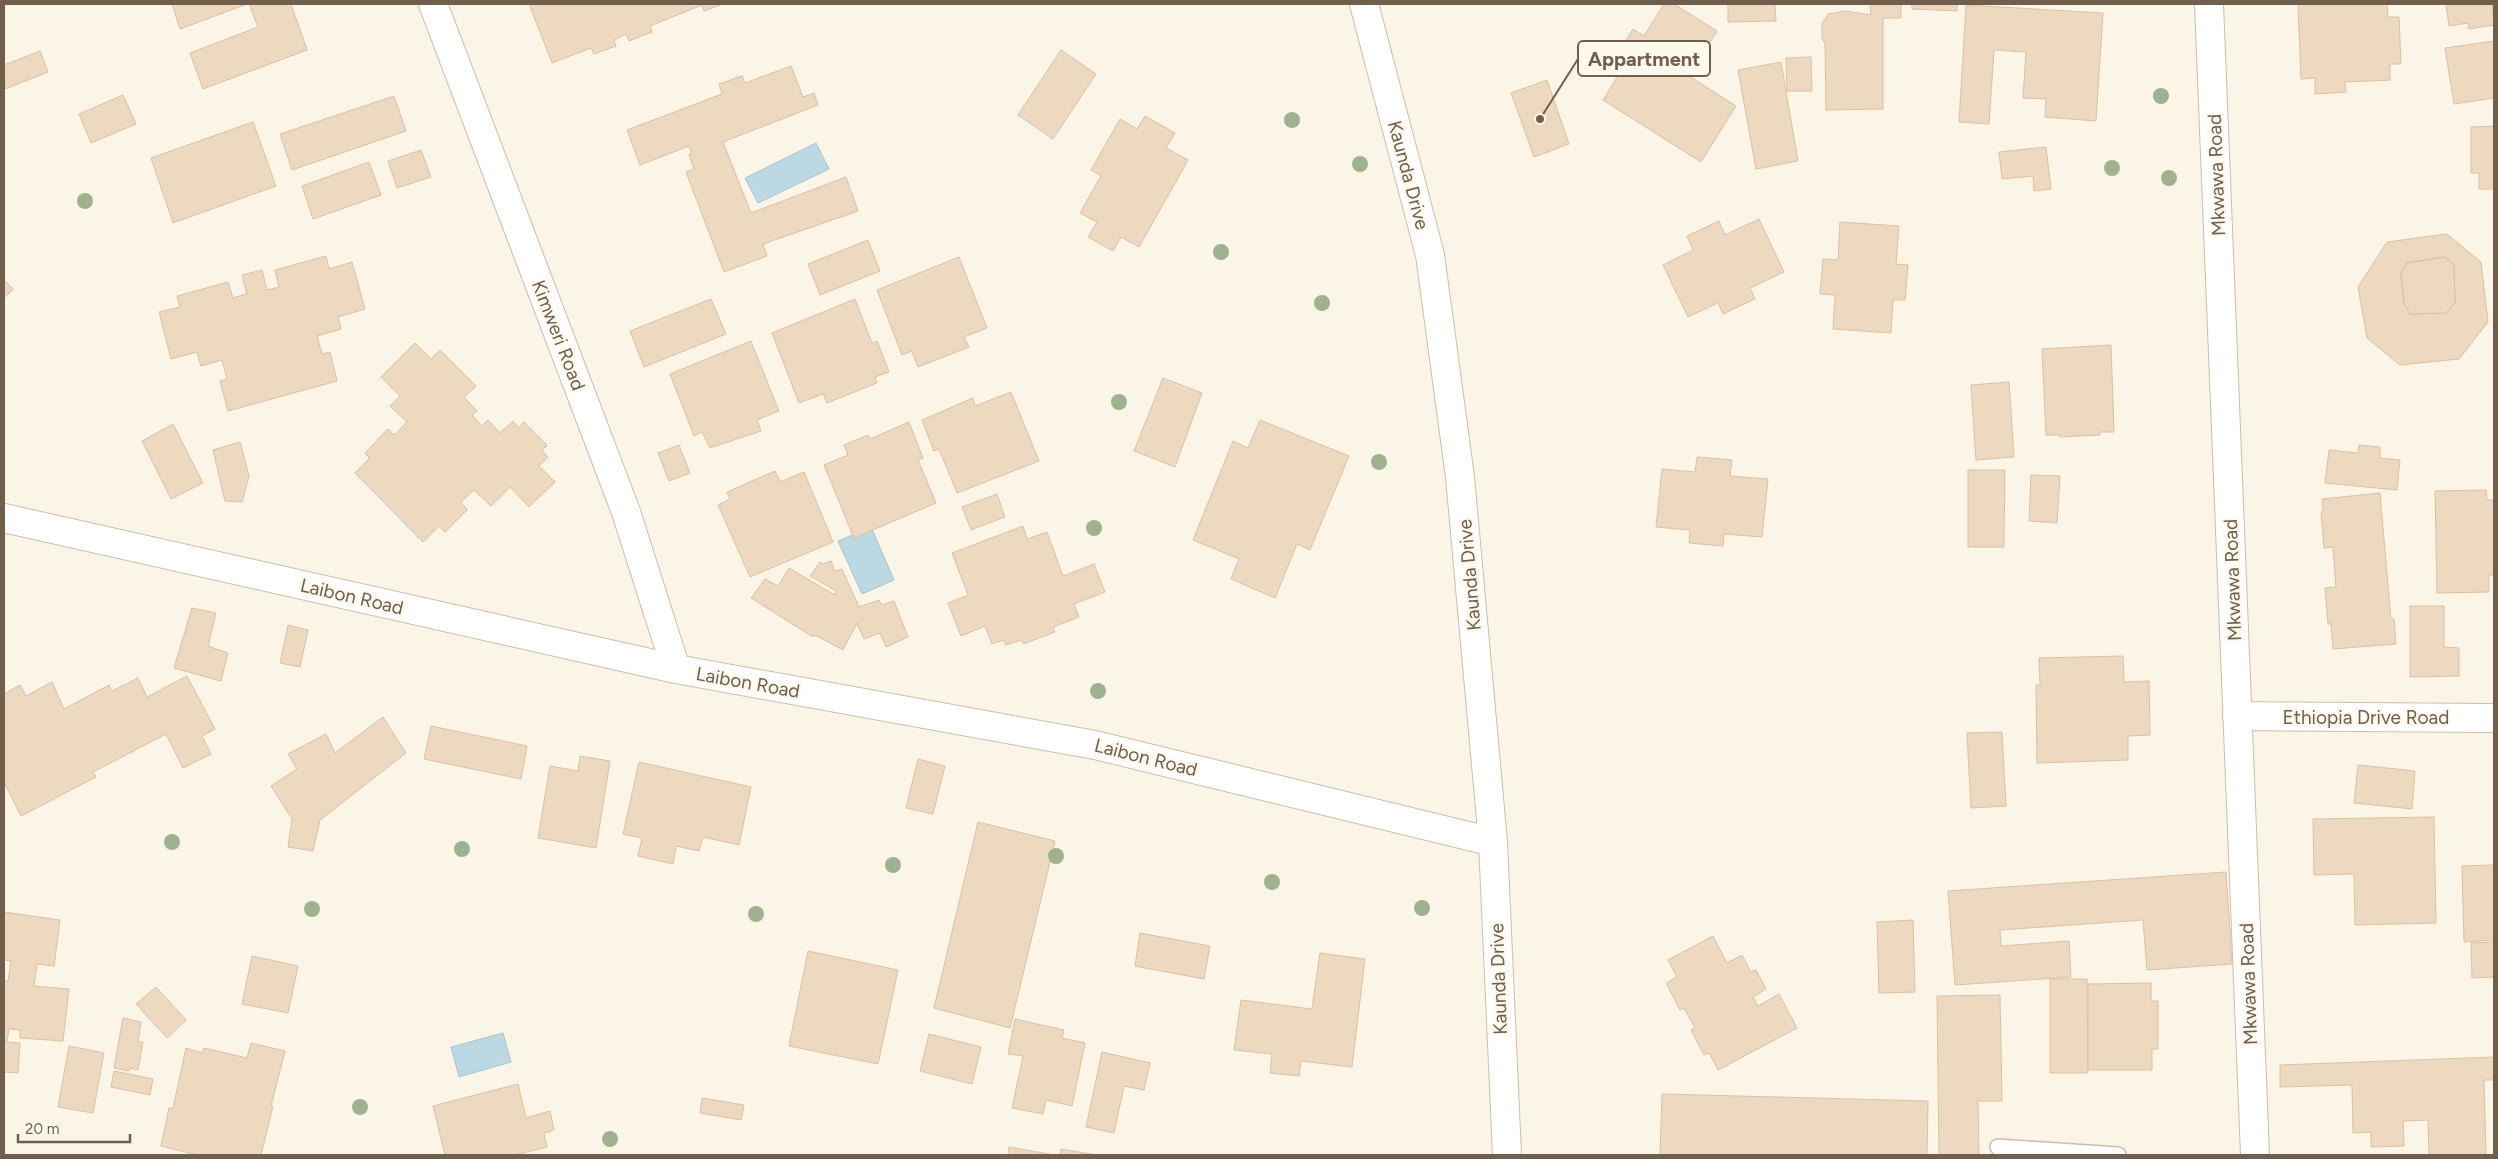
<svg xmlns="http://www.w3.org/2000/svg" width="2498" height="1159" font-family="Figtree,sans-serif">
<style>
.water{fill:#bcd8e2;stroke:#a4c6d3}
.building{fill:#edd8c0;stroke:#dec0a2;fill-rule:evenodd}
.lines{fill:none;stroke-linecap:round;stroke-linejoin:round}
.lane-casing{stroke:#cbbead;stroke-width:18}
.street-casing{stroke:#cbbead;stroke-width:30}
.secondary-casing{stroke:#cdbfab;stroke-width:30}
.lane{stroke:#fff;stroke-width:15}
.street{stroke:#fff;stroke-width:28}
.secondary{stroke:#fff;stroke-width:28}
.tree{fill:#9eb290}
.labels{text-anchor:middle;stroke-width:4.5;stroke-linejoin:round;paint-order:stroke}
.street-label{font-size:19px;fill:#715e4d;stroke:#fdf9ec}
.leader{fill:none;stroke:#715e4d;stroke-width:2}
.callout-dot{fill:#715e4d;stroke:#fdf9ec;stroke-width:2}
.callout{fill:#fdf9ec;stroke:#715e4d;stroke-width:2}
.callout-label{font-size:20px;text-anchor:middle;font-weight:bold;fill:#715e4d}
</style>
<rect width="100%" height="100%" fill="#faf5e6"/>
<g class="water">
<polygon points="816,143 829,169 758,203 745,178"/>
<polygon points="871,527 894,580 862,594 838,541"/>
<polygon points="503,1033 511,1062 459,1077 451,1047"/>
</g>
<g class="building">
<polygon points="172,4 247,4 180,29"/>
<polygon points="249,4 291,4 307,50 203,89 190,53 258,27"/>
<polygon points="529,4 723,4 704,11 702,5 650,26 652,32 629,41 626,34 614,40 616,46 594,54 591,48 552,63"/>
<polygon points="1664,4 1674,4 1717,31 1689,76 1736,106 1701,162 1603,100 1624,66 1614,60 1633,29 1644,36"/>
<polygon points="1728,4 1775,4 1776,21 1728,22"/>
<polygon points="1870,4 1901,4 1901,18 1883,18 1883,109 1826,110 1825,44 1822,38 1822,24 1828,14 1845,11 1871,15"/>
<polygon points="1912,4 1957,4 1957,11 1912,9"/>
<polygon points="2298,4 2387,4 2388,17 2399,17 2401,64 2390,64 2390,80 2345,82 2346,92 2315,94 2315,78 2301,79"/>
<polygon points="2446,4 2492,4 2494,25 2469,29 2468,23 2449,26"/>
<polygon points="1966,5 2103,13 2096,121 2045,117 2046,99 2023,98 2026,52 1994,50 1989,124 1959,122"/>
<polygon points="2494,41 2494,98 2454,104 2445,48"/>
<polygon points="1061,50 1096,74 1053,139 1018,115"/>
<polygon points="40,51 48,72 5,89 4,65"/>
<polygon points="1811,57 1812,91 1787,91 1786,58"/>
<polygon points="1781,62 1798,161 1756,169 1738,70"/>
<polygon points="791,66 803,97 814,93 818,105 723,142 751,213 846,177 858,211 763,244 767,256 724,272 686,172 694,169 689,154 692,153 689,146 640,165 627,130 722,94 719,84 742,76 745,83"/>
<polygon points="1547,80 1569,144 1534,157 1511,93"/>
<polygon points="123,95 136,124 91,143 79,114"/>
<polygon points="394,96 406,131 292,170 280,134"/>
<polygon points="1145,116 1175,133 1166,148 1188,160 1139,247 1121,237 1113,251 1088,237 1097,222 1080,213 1101,176 1091,170 1120,119 1137,129"/>
<polygon points="253,122 276,186 173,223 151,158"/>
<polygon points="2494,126 2494,189 2479,189 2479,173 2471,173 2471,127"/>
<polygon points="2046,147 2051,189 2034,191 2033,176 2002,179 1999,152"/>
<polygon points="421,150 431,177 397,188 388,161"/>
<polygon points="369,162 381,195 313,219 302,186"/>
<polygon points="1759,219 1784,272 1750,288 1755,299 1723,314 1718,303 1688,317 1663,265 1693,250 1687,236 1719,221 1725,235"/>
<polygon points="1840,222 1899,226 1896,264 1908,265 1905,300 1893,300 1891,333 1833,329 1835,295 1820,294 1823,259 1838,260"/>
<path d="M2447,234l34,28 7,60 -29,37 -59,6 -33,-27 -9,-51 29,-45zM2445,257l9,8 1,38 -9,10 -36,1 -6,-10 -3,-31 6,-10z"/>
<polygon points="868,240 880,271 820,295 808,264"/>
<polygon points="326,256 329,269 352,262 365,309 338,317 341,329 317,336 322,354 330,352 337,381 228,411 220,381 227,379 222,360 201,366 197,352 171,359 159,312 180,307 177,296 228,282 233,298 247,294 242,275 262,270 267,290 279,287 275,270"/>
<polygon points="959,257 987,328 964,337 969,347 918,367 912,351 902,355 877,290"/>
<polygon points="2445,257 2454,265 2455,303 2446,313 2410,314 2404,304 2401,273 2407,263"/>
<polygon points="4,280 13,289 4,298"/>
<polygon points="711,299 726,334 644,367 630,331"/>
<polygon points="855,299 872,343 877,341 889,372 875,377 877,383 827,403 823,394 799,403 772,333"/>
<polygon points="751,341 779,411 757,420 761,431 710,448 702,432 694,436 670,374"/>
<polygon points="415,343 431,359 440,350 476,386 464,397 477,411 472,415 482,426 488,420 500,433 513,421 519,428 524,422 547,445 542,450 548,457 539,466 555,482 529,507 510,487 491,506 474,490 461,502 467,510 445,532 439,526 423,542 355,473 370,458 365,453 388,429 394,435 407,422 390,406 400,396 381,377"/>
<polygon points="2111,345 2114,432 2100,432 2100,435 2060,437 2060,435 2046,435 2042,349"/>
<polygon points="1163,378 1202,393 1175,467 1134,451"/>
<polygon points="2009,382 2014,457 1976,460 1971,385"/>
<polygon points="1011,392 1039,461 957,493 939,449 934,451 922,420 973,398 975,406"/>
<polygon points="1260,420 1349,456 1310,550 1297,544 1275,598 1231,579 1239,559 1193,540 1233,441 1248,448"/>
<polygon points="909,422 923,458 918,460 936,503 854,538 824,465 848,455 844,445 868,435 870,439"/>
<polygon points="173,424 203,483 171,499 142,441"/>
<polygon points="240,442 249,476 242,502 225,501 213,450"/>
<polygon points="679,445 690,473 669,481 658,453"/>
<polygon points="2359,445 2380,447 2380,458 2400,460 2397,490 2325,483 2329,450 2358,453"/>
<polygon points="1697,457 1732,460 1730,476 1768,479 1762,537 1724,534 1723,546 1689,543 1690,530 1656,527 1662,469 1695,472"/>
<polygon points="1968,470 2005,470 2004,547 1968,547"/>
<polygon points="775,471 780,482 804,472 833,542 750,577 718,505 730,499 727,492"/>
<polygon points="2031,475 2060,476 2057,523 2029,521"/>
<polygon points="2486,490 2487,500 2494,500 2494,575 2489,575 2489,592 2437,593 2435,491"/>
<polygon points="2380,493 2391,619 2394,619 2396,644 2333,649 2331,624 2328,624 2325,588 2336,587 2333,547 2324,548 2321,512 2323,511 2322,499"/>
<polygon points="997,494 1005,517 971,530 962,507"/>
<polygon points="1023,526 1027,539 1047,532 1063,576 1094,564 1105,592 1074,604 1079,617 1053,627 1055,632 1023,644 1022,640 1006,645 1003,640 992,644 985,626 961,636 948,603 968,595 952,553"/>
<polygon points="831,561 835,571 842,569 859,607 879,600 882,605 894,601 908,637 886,647 880,633 864,639 857,623 843,650 815,635 813,637 751,598 765,579 778,586 789,568 835,595 836,591 810,576 820,562 823,564"/>
<polygon points="2410,606 2444,606 2444,647 2459,648 2459,676 2410,677"/>
<polygon points="192,608 216,613 208,646 228,653 221,681 174,668"/>
<polygon points="288,625 308,630 300,667 280,663"/>
<polygon points="2123,656 2124,682 2149,681 2150,735 2128,736 2128,760 2037,763 2036,685 2040,685 2039,658"/>
<polygon points="187,676 215,729 202,736 211,754 183,768 166,734 93,772 96,777 21,816 4,782 4,694 20,685 26,696 52,682 64,709 109,685 112,691 138,678 147,697"/>
<polygon points="383,717 406,753 320,820 313,851 288,847 292,819 271,786 297,769 288,754 326,734 335,753"/>
<polygon points="431,726 527,746 521,779 424,759"/>
<polygon points="2002,732 2006,806 1971,808 1967,733"/>
<polygon points="580,756 610,761 596,848 538,838 550,766 578,771"/>
<polygon points="918,759 945,766 933,814 906,808"/>
<polygon points="639,762 751,787 739,845 703,837 699,851 676,846 673,864 638,856 642,838 623,834"/>
<polygon points="2358,765 2415,771 2412,809 2354,803"/>
<polygon points="2434,817 2436,923 2355,925 2354,874 2314,875 2313,819"/>
<polygon points="978,822 1055,841 1010,1028 934,1008"/>
<polygon points="2494,865 2494,940 2464,942 2462,866"/>
<polygon points="2226,872 2232,964 2147,970 2143,920 2000,930 2001,946 2069,941 2071,977 1955,985 1948,891"/>
<polygon points="4,912 60,920 54,966 37,964 34,986 69,989 63,1041 20,1038 20,1030 9,1029 7,1042 20,1043 18,1073 4,1072 4,981 8,981 11,961 4,960"/>
<polygon points="1913,920 1915,992 1879,993 1877,922"/>
<polygon points="1140,933 1210,946 1204,979 1135,966"/>
<polygon points="1713,936 1727,963 1742,955 1751,972 1756,970 1766,989 1753,997 1758,1006 1779,994 1797,1028 1718,1070 1709,1053 1704,1055 1691,1030 1695,1028 1684,1008 1680,1010 1666,983 1677,977 1668,960"/>
<polygon points="2494,942 2494,977 2472,978 2471,943"/>
<polygon points="808,951 898,970 878,1064 789,1046"/>
<polygon points="1320,953 1365,959 1352,1067 1301,1061 1299,1076 1270,1073 1272,1054 1234,1050 1241,1000 1312,1009"/>
<polygon points="252,956 298,966 288,1013 242,1004"/>
<polygon points="2050,979 2087,979 2088,1073 2050,1073"/>
<polygon points="2151,983 2151,1001 2158,1001 2158,1049 2152,1049 2152,1070 2088,1070 2088,984"/>
<polygon points="156,987 186,1020 167,1038 136,1004"/>
<polygon points="2000,995 2002,1101 1978,1101 1979,1155 1939,1155 1937,996"/>
<polygon points="123,1018 141,1022 138,1042 143,1042 138,1070 130,1068 129,1071 114,1068"/>
<polygon points="1015,1019 1064,1030 1062,1038 1085,1043 1072,1106 1046,1100 1043,1114 1012,1108 1023,1056 1008,1054"/>
<polygon points="929,1034 981,1047 972,1084 920,1071"/>
<polygon points="251,1043 285,1051 271,1106 273,1106 261,1155 197,1155 161,1146 169,1108 173,1108 186,1048 202,1053 204,1048 247,1058"/>
<polygon points="69,1046 104,1053 93,1113 58,1107"/>
<polygon points="1102,1052 1150,1063 1144,1090 1124,1086 1114,1133 1086,1127"/>
<polygon points="2494,1057 2494,1080 2484,1080 2486,1155 2429,1155 2428,1120 2403,1121 2404,1146 2371,1147 2371,1132 2353,1133 2352,1085 2280,1087 2280,1065"/>
<polygon points="114,1071 153,1079 150,1095 111,1087"/>
<polygon points="518,1084 526,1118 550,1111 554,1130 544,1133 547,1147 515,1155 445,1155 433,1106"/>
<polygon points="1662,1094 1928,1101 1927,1155 1660,1155"/>
<polygon points="702,1098 744,1105 741,1120 700,1113"/>
<polygon points="1009,1147 1055,1155 1008,1155"/>
<polygon points="1061,1149 1097,1155 1060,1155"/>
</g>
<g class="lines">
<defs>
<polyline id="lane" points="1998,1147 2118,1155"/>
<g id="street">
<polyline points="433,4 626,512 676,669"/>
<polyline points="2209,4 2255,1155"/>
<polyline points="2237,716 2494,718"/>
</g>
<g id="secondary">
<polyline points="1364,4 1430,255 1460,477 1493,842 1507,1155"/>
<polyline points="4,518 676,669 1095,745 1493,842"/>
</g>
</defs>
<use href="#lane" class="lane-casing"/>
<use href="#street" class="street-casing"/>
<use href="#secondary" class="secondary-casing"/>
<use href="#lane" class="lane"/>
<use href="#street" class="street"/>
<use href="#secondary" class="secondary"/>
</g>
<g class="tree">
<circle cx="2161" cy="96" r="8"/>
<circle cx="1292" cy="120" r="8"/>
<circle cx="1360" cy="164" r="8"/>
<circle cx="2112" cy="168" r="8"/>
<circle cx="2169" cy="178" r="8"/>
<circle cx="85" cy="201" r="8"/>
<circle cx="1221" cy="252" r="8"/>
<circle cx="1322" cy="303" r="8"/>
<circle cx="1119" cy="402" r="8"/>
<circle cx="1379" cy="462" r="8"/>
<circle cx="1094" cy="528" r="8"/>
<circle cx="1098" cy="691" r="8"/>
<circle cx="172" cy="842" r="8"/>
<circle cx="462" cy="849" r="8"/>
<circle cx="1056" cy="856" r="8"/>
<circle cx="893" cy="865" r="8"/>
<circle cx="1272" cy="882" r="8"/>
<circle cx="1422" cy="908" r="8"/>
<circle cx="312" cy="909" r="8"/>
<circle cx="756" cy="914" r="8"/>
<circle cx="360" cy="1107" r="8"/>
<circle cx="610" cy="1139" r="8"/>
</g>
<g class="labels">
<g class="street-label">
<text transform="translate(1409 175) rotate(75)" y="7">Kaunda Drive</text>
<text transform="translate(2216 175) rotate(-92)" y="7">Mkwawa Road</text>
<text transform="translate(559 335) rotate(69)" y="7">Kimweri Road</text>
<text transform="translate(1469 575) rotate(-95)" y="7">Kaunda Drive</text>
<text transform="translate(2232 580) rotate(-92)" y="7">Mkwawa Road</text>
<text transform="translate(352 596) rotate(13)" y="7">Laibon Road</text>
<text transform="translate(748 682) rotate(10)" y="7">Laibon Road</text>
<text x="2366" y="724">Ethiopia Drive Road</text>
<text transform="translate(1146 757) rotate(14)" y="7">Laibon Road</text>
<text transform="translate(1498 979) rotate(-92)" y="7">Kaunda Drive</text>
<text transform="translate(2248 984) rotate(-92)" y="7">Mkwawa Road</text>
</g>
</g>
<path class="leader" d="M1540 119L1578 59"/>
<circle class="callout-dot" cx="1540" cy="119" r="5"/>
<rect class="callout" x="1578" y="41" width="132" height="35" rx="5"/>
<g class="callout-label">
<text x="1644" y="66">Appartment</text>
</g>
<rect width="2498" height="1159" fill="none" stroke="#715e4d" stroke-width="10"/>
<path d="M18 1134v8h112v-8" fill="none" stroke="#715e4d" stroke-width="2.5"/>
<text x="25" y="1134" font-size="15" fill="#715e4d" stroke="#fdf9ec" stroke-width="4" paint-order="stroke">20 m</text>
</svg>
